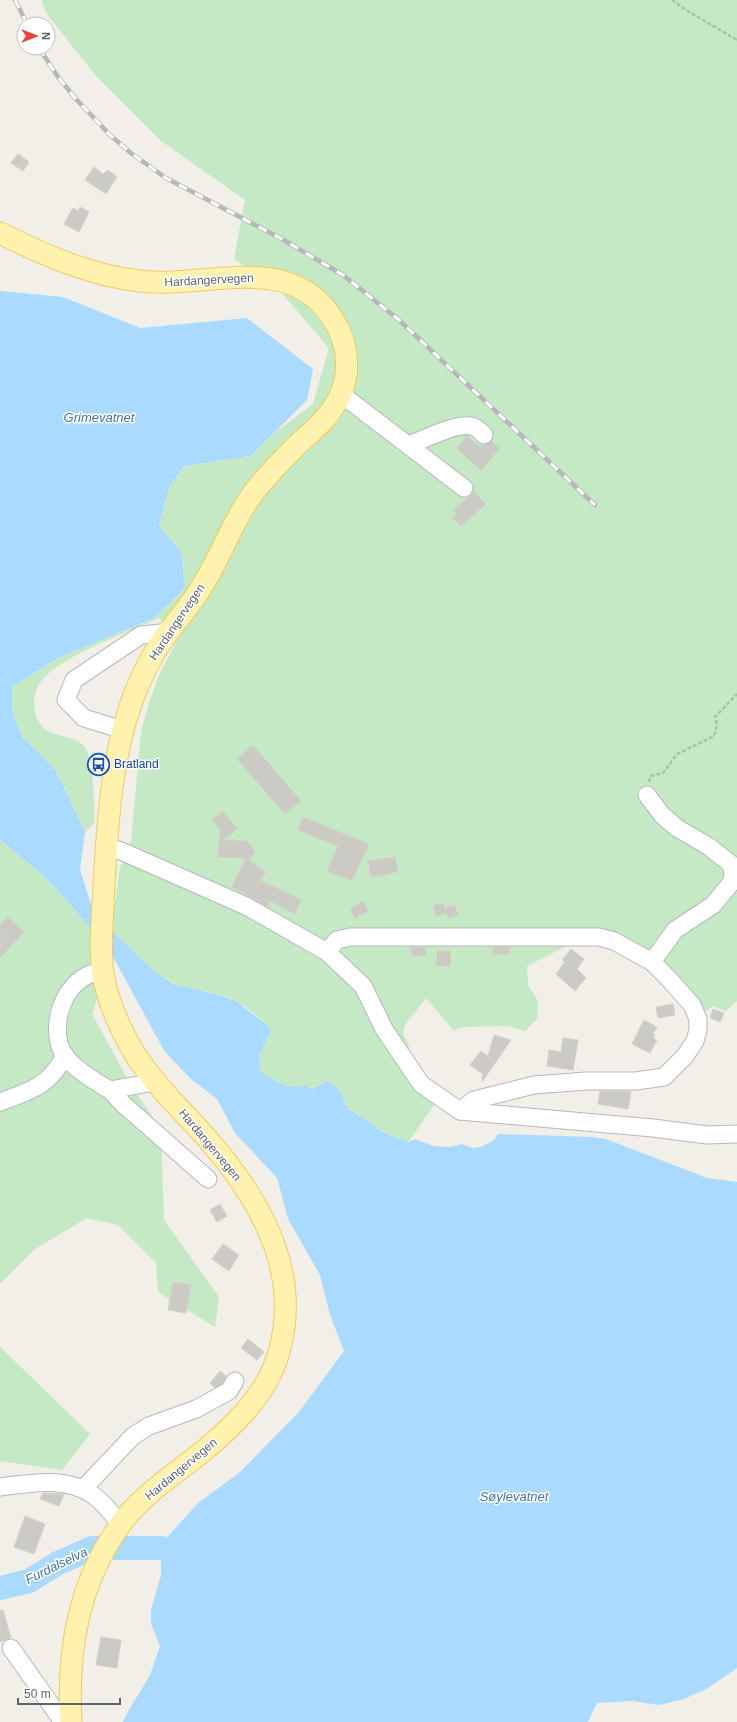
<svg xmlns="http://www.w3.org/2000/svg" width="737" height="1722" font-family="Arial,sans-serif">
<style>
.green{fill:#c5e8c5}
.water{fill:#aadaff}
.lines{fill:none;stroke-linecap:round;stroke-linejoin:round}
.river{stroke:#aadaff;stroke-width:24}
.building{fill:#cccac5;stroke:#d6d1c6}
.minor-casing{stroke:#b5b8bc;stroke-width:19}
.major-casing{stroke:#f2c960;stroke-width:23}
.path{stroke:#9cc7a9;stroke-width:2.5;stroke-dasharray:4 2;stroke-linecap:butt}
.minor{stroke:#fff;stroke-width:17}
.major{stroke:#fff2af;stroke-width:21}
.rail-casing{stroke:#b6b7b8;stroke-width:4.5}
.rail{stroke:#fff;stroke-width:3;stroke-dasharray:9;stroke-linecap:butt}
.labels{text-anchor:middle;stroke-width:3;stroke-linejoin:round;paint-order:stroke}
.street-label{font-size:12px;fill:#5f6368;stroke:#fff}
.transit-label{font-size:12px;fill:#164399;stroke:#fff;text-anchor:start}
.water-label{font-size:13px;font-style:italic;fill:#4174aa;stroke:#fff}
</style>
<rect width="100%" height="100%" fill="#f1efe8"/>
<g class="green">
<path d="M42,0h695v1001l-11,10 -14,-5 -5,5 -8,-2 -13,-20 -102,-56 -21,15 -36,18 1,19 10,16 -1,18 -12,12 -18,-5 -45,1 -8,4 -28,-33 -21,27 -2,9 7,12 -8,5 8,13 32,30 -34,48 -26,-10 -10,-9 -24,-14 -10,-21 -11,-6 -14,7 -9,-4c-15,7 -30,-6 -43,-13l-2,-16 12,-25c-11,-15 -34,-32 -52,-37 -15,-4 -31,-4 -45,-10 -22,-9 -46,-37 -63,-54l9,-62 11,-27 10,-109 8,-30 10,-27 16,-31 -16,-26c-31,14 -97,38 -117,62 -10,12 -11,32 -1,45 11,14 33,9 43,21 11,15 10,59 10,77l-9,9 -30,-63 -33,-32 -10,-28v-22l46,-29 96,-40 31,-30 -4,-36 -22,-26 10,-39 15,-21 67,-10 22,-22 40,-30 16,-56 -53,-62 -42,-27 11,-59 -84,-59 -65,-65 -50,-63z"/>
<polygon points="0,840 44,876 69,903 112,955 92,1014 132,1087 161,1129 164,1220 219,1297 215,1327 158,1292 156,1263 118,1225 87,1218 35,1249 0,1284"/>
<polygon points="0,1347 90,1434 62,1470 0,1461"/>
</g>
<path class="water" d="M0,291l63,6 77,31 107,-10 66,51 -6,31 -56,56 -67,10 -15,21 -10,39 22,26 4,36 -31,30 -96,40 -46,29v22l10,28 33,32 30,63 -5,38 12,37 19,23 44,42 18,12 47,11 16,6 31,24 4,6 -12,25 2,16c13,7 28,20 43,13l9,4 14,-8 11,7 10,21 24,14 10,9 26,10 7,-3 18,7 17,1 12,-3 10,4 9,-1 13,-7 4,-6 94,3 14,2 101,39 30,4v486l-29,20 -24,11 -25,6 -27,-4 -35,2 -9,19h-465l3,-7 24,-40 10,-29 -9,-22v-14l10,-35v-31l37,-41 41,-30 60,-61 45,-61 -14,-36 -10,-40 -32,-56 -11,-41 -42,-45 -18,-34 -26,-20 -26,-27 -53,-97 -43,-52 -25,-27 -44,-36z"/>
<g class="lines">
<polyline class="river" points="0,1588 29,1581 58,1563 92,1548 161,1548"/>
</g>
<g class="building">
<polygon points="18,154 29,162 23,171 11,163"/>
<polygon points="94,167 103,174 108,170 117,177 106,194 85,180"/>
<polygon points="80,207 89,212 79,232 64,224 73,208 78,211"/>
<polygon points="467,436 480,447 491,441 500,448 481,471 457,448"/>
<polygon points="473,491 486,504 461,526 452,518 457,513 453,510 472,494"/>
<polygon points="253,745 301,801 285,814 237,759"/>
<polygon points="223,811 237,829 223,840 247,841 255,851 250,859 247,859 266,872 260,880 301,900 295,914 270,901 267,906 232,887 246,858 218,857 220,830 212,820"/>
<polygon points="303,817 369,844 352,881 327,871 338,846 298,830"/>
<polygon points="395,857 398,872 371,877 368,861"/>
<polygon points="363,901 368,911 355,918 350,909"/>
<polygon points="443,903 446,913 436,916 433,906"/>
<polygon points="455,905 458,915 448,918 445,908"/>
<polygon points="8,917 24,932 0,958 0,925"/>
<polygon points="410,947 425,947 426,956 412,956"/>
<rect x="493" y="947" width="17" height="7"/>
<polygon points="571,949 584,959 577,969 586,978 575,991 556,974 565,962 562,960"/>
<polygon points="437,951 451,951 450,966 436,966"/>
<polygon points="673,1004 675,1015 658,1018 656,1007"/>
<polygon points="713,1009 724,1013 720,1022 710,1018"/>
<polygon points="644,1020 657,1027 653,1034 655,1035 653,1038 657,1040 650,1053 632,1044"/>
<polygon points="494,1035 511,1040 482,1082 483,1074 470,1065 481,1051 488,1056"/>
<polygon points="563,1038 578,1040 573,1070 547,1066 549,1050 561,1052"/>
<polygon points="600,1091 631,1091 628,1109 598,1104"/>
<polygon points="220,1204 227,1216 217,1222 210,1210"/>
<polygon points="223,1244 239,1255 229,1271 212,1259"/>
<polygon points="173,1282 191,1285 186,1313 168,1310"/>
<polygon points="248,1339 264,1352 257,1360 241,1348"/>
<polygon points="220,1371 226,1376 222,1384 215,1388 210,1383"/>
<polygon points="43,1493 64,1494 59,1506 40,1499"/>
<polygon points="25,1516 45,1524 34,1554 14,1547"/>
<polygon points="0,1610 3,1610 11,1638 0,1642"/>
<polygon points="101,1637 121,1640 117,1668 96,1665"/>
</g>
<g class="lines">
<defs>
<g id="minor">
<polyline points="341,394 464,488"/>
<path d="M409,445c16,-6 46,-22 62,-19 6,1 9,5 13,9"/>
<polyline points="123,730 84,718 66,700 74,680 141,635 169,632"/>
<polyline points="647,795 662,815 677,828 708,846 731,864 733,873 732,882 713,905 675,930 652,962"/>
<polyline points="107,847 121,851 246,906 327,952 363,986 384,1029 421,1084 460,1111 653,1128 707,1135 737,1134"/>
<polyline points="327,952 337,940 350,937 599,937 614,941 652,962 668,978 692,1005 698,1019 698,1030 695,1041 685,1056 664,1077 636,1081 586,1081 534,1085 474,1100 460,1111"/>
<path d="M102,971c-4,1 -10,2 -14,4 -27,13 -39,54 -24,80 8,12 33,28 46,35l44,-8"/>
<polyline points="110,1090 123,1104 208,1179"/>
<path d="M0,1102c30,-11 50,-16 65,-47"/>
<path d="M0,1487c30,-4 66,-11 93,8 11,8 19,19 28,29"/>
<polyline points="83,1489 133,1436 149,1426 196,1409 229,1391 235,1381"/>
<polyline points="11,1648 63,1722"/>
</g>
<path id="major" d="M0,233c44,22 89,42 139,48 68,9 156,-34 198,45 11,21 13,46 4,67 -9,22 -27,37 -44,52 -16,16 -33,33 -46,51 -19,27 -30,59 -47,87 -13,23 -32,42 -46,64 -45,71 -49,157 -54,238 -1,29 -5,61 -1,89 5,29 18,57 33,82 17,25 37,46 58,68 43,46 87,106 91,171 4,73 -30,114 -84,158 -29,23 -59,42 -81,72 -42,59 -53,126 -49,197"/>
</defs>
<use href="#minor" class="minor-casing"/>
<use href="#major" class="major-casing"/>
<g class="path">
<polyline points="672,0 686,10 737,40"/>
<polyline points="649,782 651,776 663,773 677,754 714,736 717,725 715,717 737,694"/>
</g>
<use href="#minor" class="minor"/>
<use href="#major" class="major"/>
<defs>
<g id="rail">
<polyline points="15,0 27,24"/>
<polyline points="39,48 58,77 76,99 110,135 132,154 166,178 280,238 343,275 399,320 595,505"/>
</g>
</defs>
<use href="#rail" class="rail-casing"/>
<use href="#rail" class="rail"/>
</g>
<defs>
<symbol id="bus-ring" viewBox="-11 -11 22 22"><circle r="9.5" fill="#fff" stroke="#1a4fb4" stroke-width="1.5"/><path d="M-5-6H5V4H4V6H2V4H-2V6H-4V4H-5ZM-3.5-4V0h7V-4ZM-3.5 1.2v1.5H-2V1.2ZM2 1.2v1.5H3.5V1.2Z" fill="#1a4fb4"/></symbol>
</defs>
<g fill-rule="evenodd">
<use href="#bus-ring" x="86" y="752" width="25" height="25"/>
</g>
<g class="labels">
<g class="street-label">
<text transform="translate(209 280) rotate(-3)" y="4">Hardangervegen</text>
<text transform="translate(177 622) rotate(-56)" y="4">Hardangervegen</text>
<text transform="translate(210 1145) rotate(50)" y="4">Hardangervegen</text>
<text transform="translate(181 1469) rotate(-40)" y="4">Hardangervegen</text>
</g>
<g class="transit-label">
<text x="114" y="768">Bratland</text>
</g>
<g class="water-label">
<text x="99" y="422">Grimevatnet</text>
<text x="514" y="1501">Søylevatnet</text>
<text transform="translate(56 1565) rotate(-26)" y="5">Furdalselva</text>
</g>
</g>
<g transform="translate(36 36) rotate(90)"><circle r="19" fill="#ffffff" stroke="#bfc1c3"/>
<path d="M0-3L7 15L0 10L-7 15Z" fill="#ea4335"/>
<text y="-6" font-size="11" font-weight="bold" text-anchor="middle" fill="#5f6368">N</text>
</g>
<path d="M18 1698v6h102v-6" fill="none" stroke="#5f6368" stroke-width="2"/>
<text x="24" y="1698" font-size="12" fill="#5f6368" stroke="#ffffff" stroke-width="3" paint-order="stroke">50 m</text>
</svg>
